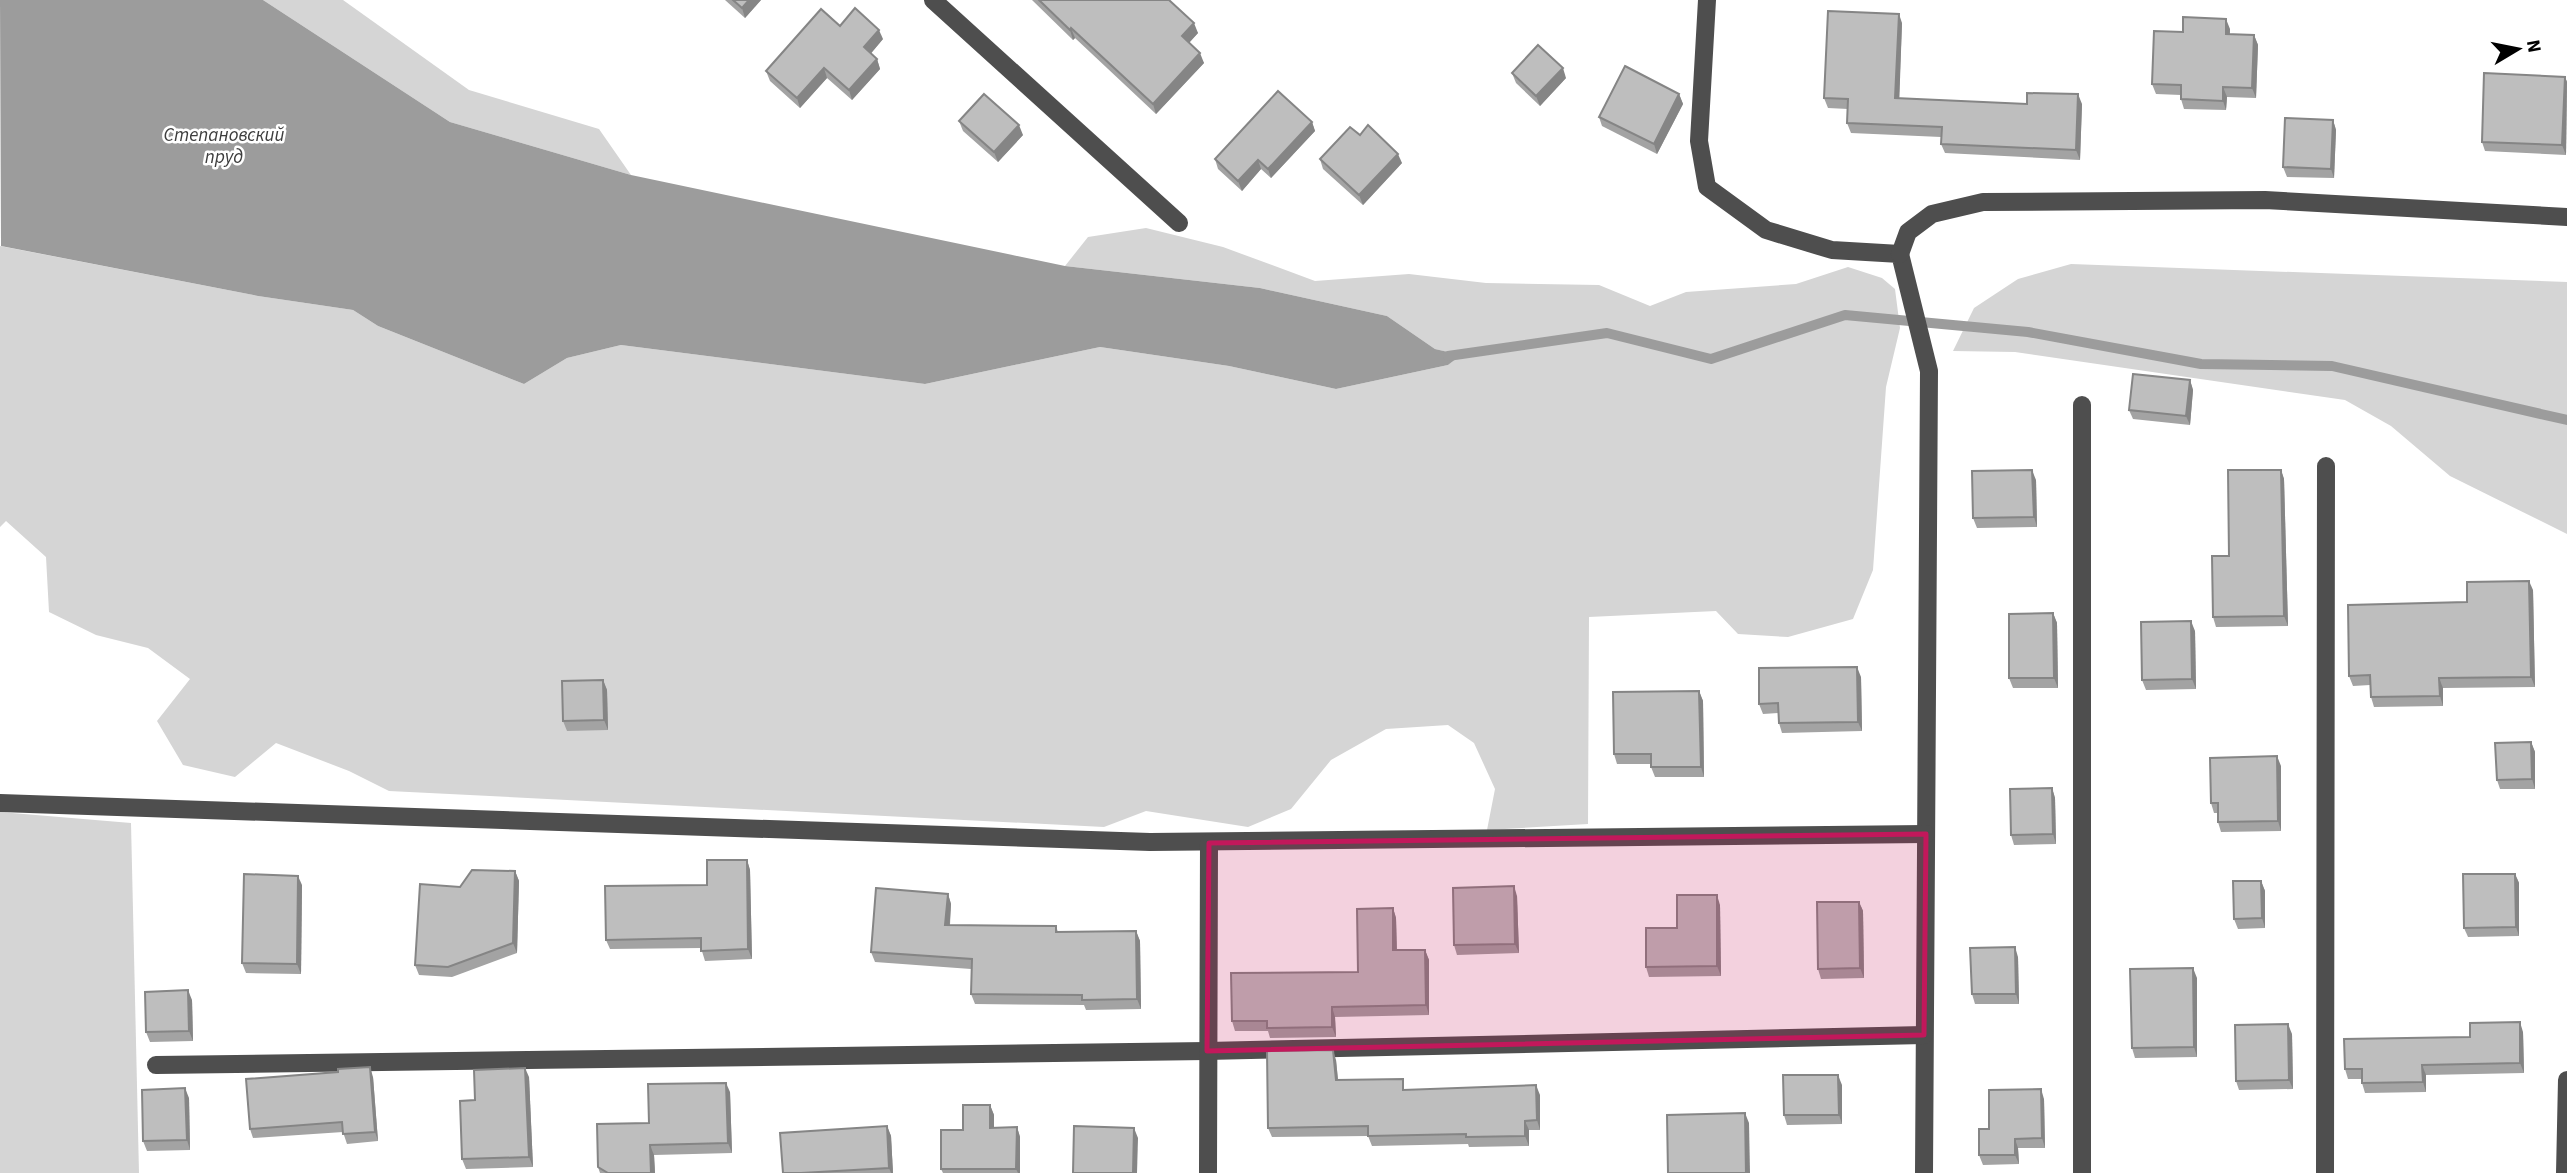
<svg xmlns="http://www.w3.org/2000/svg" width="2567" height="1173" font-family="'Source Sans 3',sans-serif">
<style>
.green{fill:#d5d5d5}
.water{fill:#9c9c9c}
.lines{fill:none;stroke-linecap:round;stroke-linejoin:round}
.stream{stroke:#9c9c9c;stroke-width:10}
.minor{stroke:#4e4e4e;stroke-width:18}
.wall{fill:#a3a3a3}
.shaded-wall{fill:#858585}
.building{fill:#bebebe;stroke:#858585;stroke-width:2}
.marked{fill:#c2185b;fill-opacity:0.2;stroke:#c2185b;stroke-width:5;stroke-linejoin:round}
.labels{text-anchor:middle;stroke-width:5;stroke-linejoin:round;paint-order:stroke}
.water-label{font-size:19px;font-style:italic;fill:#3d3d3d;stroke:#fff}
</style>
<rect width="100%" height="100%" fill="#fff"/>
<g class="green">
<polygon points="263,0 343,0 469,90 599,129 631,175 450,122"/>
<polygon points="1146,228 1223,247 1315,281 1409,274 1486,283 1599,285 1650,306 1686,292 1796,284 1848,267 1882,278 1895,289 1900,328 1886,387 1873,570 1853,619 1788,637 1738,634 1716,611 1589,617 1588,824 1487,830 1495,789 1474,743 1448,725 1386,729 1331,760 1291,809 1248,827 1146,811 1104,827 389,791 349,771 276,743 235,777 183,765 157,721 190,679 148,648 96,635 49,612 46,557 6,521 0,527 0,246 258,296 353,310 378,326 524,384 567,358 621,345 925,384 1100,347 1229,366 1336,389 1448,365 1460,355 1435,349 1387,316 1260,288 1065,266 1088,237"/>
<polygon points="2071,264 2567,282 2567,534 2450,476 2391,426 2345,400 2015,352 1953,351 1974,308 2018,279"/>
<polygon points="0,812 131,823 139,1173 0,1173"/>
</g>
<polygon class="water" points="0,0 263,0 450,122 631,175 1065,266 1260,288 1387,316 1435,349 1461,355 1448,365 1336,389 1229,366 1100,347 925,384 621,345 567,358 524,384 378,326 353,310 258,296 1,246"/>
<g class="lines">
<polyline class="stream" points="1448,356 1607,333 1711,359 1845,315 2028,332 2201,364 2332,366 2567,420"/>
<g class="minor">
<polyline points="933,0 1179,223"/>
<polyline points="1707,0 1699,141 1707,187 1766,230 1832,250 1900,254 1929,371 1924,1173"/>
<polyline points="1900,254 1908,232 1932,214 1983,202 2265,200 2567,217"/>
<polyline points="2082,405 2082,1173"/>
<polyline points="0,803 1150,842 1926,834"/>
<polyline points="156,1065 1207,1051 1924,1035"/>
<polyline points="1208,1173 1209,843"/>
<polyline points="2325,1173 2326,466"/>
<polyline points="2565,1173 2567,1080"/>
</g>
</g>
<g class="wall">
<polygon points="725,0 761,0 745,18"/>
<polygon points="1032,0 1169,0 1198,33 1189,43 1204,63 1156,114 1075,38 1073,40"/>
<polygon points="1902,23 1899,98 2027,104 2082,104 2080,160 1945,153 1941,144 1941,137 1851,133 1847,123 1848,109 1828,108 1824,98"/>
<polygon points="2230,29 2230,34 2254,35 2258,45 2256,98 2227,97 2226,110 2184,109 2181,99 2181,95 2156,94 2152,84 2183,32"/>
<polygon points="883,39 871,53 877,59 880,69 852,100 827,78 800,108 770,81 766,71"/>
<polygon points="1512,73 1566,78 1540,106 1516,83"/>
<polygon points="2565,77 2567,82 2566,155 2485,151 2482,142"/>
<polygon points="1679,94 1683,104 1657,154 1602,126 1599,117"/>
<polygon points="2333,120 2336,130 2334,178 2287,177 2283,167"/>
<polygon points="959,121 1023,135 998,162 963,131"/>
<polygon points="1312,122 1315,131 1271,178 1261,169 1242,191 1218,169 1215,159"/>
<polygon points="1360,135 1402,163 1363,205 1323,169 1320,159"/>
<polygon points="2190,380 2193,390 2190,425 2133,419 2129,410"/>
<polygon points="2281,470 2284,479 2288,626 2216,627 2213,617 2229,556"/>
<polygon points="2036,480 2037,527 1977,528 1973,518"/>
<polygon points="2533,590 2535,687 2443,688 2443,706 2374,707 2371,697 2370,685 2353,686 2349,676 2467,602"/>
<polygon points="2053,613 2057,623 2058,688 2013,688 2009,678"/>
<polygon points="2195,631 2196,689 2146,690 2142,680"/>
<polygon points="1861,677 1862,731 1782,733 1779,723 1778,713 1763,714 1759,704"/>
<polygon points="603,680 607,690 608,730 567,731 563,721"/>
<polygon points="1699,691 1703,701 1704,777 1655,777 1651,767 1651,764 1617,764 1614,754"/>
<polygon points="2531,742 2535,752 2535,789 2500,789 2497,780"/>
<polygon points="2281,766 2281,831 2221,832 2218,822 2218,813 2214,813 2211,803"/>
<polygon points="2052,788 2055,798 2056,844 2014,845 2011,835"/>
<polygon points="747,860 750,870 752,959 705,961 701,948 610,949 606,940 707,885"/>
<polygon points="515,871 519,881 517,953 452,977 419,975 415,965 460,887"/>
<polygon points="2515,874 2519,883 2519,936 2468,937 2464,928"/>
<polygon points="2261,881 2265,891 2265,928 2238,929 2234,919"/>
<polygon points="302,885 301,974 246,973 242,963"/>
<polygon points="948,894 951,904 950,925 1056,926 1058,932 1136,931 1140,941 1141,1009 1086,1010 1084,1005 975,1004 971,994 971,969 875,962 871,952"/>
<polygon points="1517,896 1519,953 1457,955 1454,945"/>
<polygon points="1859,902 1863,911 1864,978 1821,979 1818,969"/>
<polygon points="1720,905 1721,976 1649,977 1646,967 1677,928"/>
<polygon points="1393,908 1396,918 1397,950 1425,950 1429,960 1429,1015 1335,1017 1336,1037 1270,1038 1268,1031 1235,1031 1232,1021 1358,972"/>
<polygon points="2018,957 2019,1004 1975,1004 1972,994"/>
<polygon points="2197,978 2197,1057 2135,1058 2132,1048"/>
<polygon points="192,1000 193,1041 150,1042 146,1032"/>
<polygon points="2523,1032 2524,1073 2426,1075 2426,1092 2365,1093 2362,1083 2362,1079 2348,1079 2345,1069 2470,1037"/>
<polygon points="2292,1034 2293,1089 2239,1090 2236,1081"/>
<polygon points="1336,1060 1338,1080 1406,1090 1540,1095 1540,1130 1529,1130 1529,1146 1469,1147 1468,1144 1372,1146 1368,1136 1272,1137 1268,1128"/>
<polygon points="338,1072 373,1077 378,1141 347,1144 343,1132 253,1138 250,1129"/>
<polygon points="529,1077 533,1167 466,1169 462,1159 475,1100"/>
<polygon points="1842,1085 1842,1124 1787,1125 1784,1115"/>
<polygon points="730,1092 732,1153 654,1155 655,1173 600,1173 598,1167 649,1123"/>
<polygon points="189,1098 190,1150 147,1151 143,1141"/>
<polygon points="2044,1099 2045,1148 2018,1148 2019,1164 1983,1165 1979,1155 1989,1129"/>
<polygon points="990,1105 994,1115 994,1128 1017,1127 1020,1137 1020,1173 943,1173 941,1169 963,1130"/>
<polygon points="887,1126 891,1136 893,1173 783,1173"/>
</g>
<g class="shaded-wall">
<polygon points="749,0 761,0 745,18 742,8"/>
<polygon points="1899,14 1902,23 1899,108 1895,98"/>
<polygon points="2226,19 2230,29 2229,44 2226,34"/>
<polygon points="1194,23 1198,33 1186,46 1182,36"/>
<polygon points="1071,28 1075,38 1073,40 1070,30"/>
<polygon points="879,30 883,39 868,57 864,47"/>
<polygon points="2254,35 2258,45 2256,98 2252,88"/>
<polygon points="1200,53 1204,63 1156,114 1153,104"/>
<polygon points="877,59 880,69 852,100 849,90"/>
<polygon points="824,68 827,78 800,108 797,98"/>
<polygon points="1563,68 1566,78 1540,106 1536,96"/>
<polygon points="2565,77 2567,82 2566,155 2562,145"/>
<polygon points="2223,87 2227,97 2226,110 2223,101"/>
<polygon points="1679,94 1683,104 1657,154 1654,144"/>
<polygon points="2078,94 2082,104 2080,160 2076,150"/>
<polygon points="2333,120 2336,130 2334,178 2331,169"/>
<polygon points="1312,122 1315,131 1271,178 1268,169"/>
<polygon points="1019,125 1023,135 998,162 994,152"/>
<polygon points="1398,154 1402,163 1363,205 1359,195"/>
<polygon points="1258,160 1261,169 1242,191 1238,181"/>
<polygon points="2190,380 2193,390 2190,425 2186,416"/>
<polygon points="2032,470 2036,480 2037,527 2034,517"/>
<polygon points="2281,470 2284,479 2288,626 2284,616"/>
<polygon points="2529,581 2533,590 2535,687 2531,677"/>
<polygon points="2053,613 2057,623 2058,688 2054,678"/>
<polygon points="2191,621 2195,631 2196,689 2192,679"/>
<polygon points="1857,667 1861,677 1862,731 1858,722"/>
<polygon points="2439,678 2443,688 2443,706 2440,696"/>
<polygon points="603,680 607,690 608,730 604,720"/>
<polygon points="1699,691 1703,701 1704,777 1701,767"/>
<polygon points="2531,742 2535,752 2535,789 2532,779"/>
<polygon points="2277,756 2281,766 2281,831 2278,821"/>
<polygon points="2052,788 2055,798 2056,844 2053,834"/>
<polygon points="747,860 750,870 752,959 748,949"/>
<polygon points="515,871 519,881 517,953 513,943"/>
<polygon points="2515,874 2519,883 2519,936 2516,927"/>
<polygon points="298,876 302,885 301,974 297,964"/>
<polygon points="2261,881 2265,891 2265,928 2262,918"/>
<polygon points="1514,886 1517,896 1519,953 1515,944"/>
<polygon points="948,894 951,904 949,934 945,925"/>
<polygon points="1717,895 1720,905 1721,976 1717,966"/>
<polygon points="1859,902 1863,911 1864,978 1860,968"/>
<polygon points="1393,908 1396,918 1397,960 1393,950"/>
<polygon points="1136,931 1140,941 1141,1009 1137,999"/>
<polygon points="2015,947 2018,957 2019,1004 2016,994"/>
<polygon points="1425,950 1429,960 1429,1015 1426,1005"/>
<polygon points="2193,968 2197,978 2197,1057 2194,1047"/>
<polygon points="188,990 192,1000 193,1041 189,1031"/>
<polygon points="1332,1007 1335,1017 1336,1037 1332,1027"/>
<polygon points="2520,1022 2523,1032 2524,1073 2520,1063"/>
<polygon points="2288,1024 2292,1034 2293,1089 2289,1080"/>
<polygon points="1333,1050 1336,1060 1339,1090 1336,1080"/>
<polygon points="2422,1065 2426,1075 2426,1092 2423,1082"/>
<polygon points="370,1067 373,1077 378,1141 375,1132"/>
<polygon points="525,1068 529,1077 533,1167 529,1157"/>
<polygon points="1838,1075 1842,1085 1842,1124 1839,1115"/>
<polygon points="726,1083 730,1092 732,1153 728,1143"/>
<polygon points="1536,1085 1540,1095 1540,1130 1537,1120"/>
<polygon points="185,1088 189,1098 190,1150 187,1140"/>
<polygon points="2041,1089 2044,1099 2045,1148 2042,1138"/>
<polygon points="990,1105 994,1115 994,1137 990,1128"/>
<polygon points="1745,1113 1749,1123 1750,1173 1746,1173"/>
<polygon points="1525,1121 1529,1130 1529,1146 1525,1136"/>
<polygon points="887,1126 891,1136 893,1173 891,1173 889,1168"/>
<polygon points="1017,1127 1020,1137 1020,1173 1018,1173 1016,1169"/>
<polygon points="1134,1128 1138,1138 1137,1173 1133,1173"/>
<polygon points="2015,1139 2018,1148 2019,1164 2015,1155"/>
<polygon points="650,1145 654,1155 655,1173 651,1173"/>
</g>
<g class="building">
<polygon points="733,0 749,0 742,8"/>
<polygon points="1039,0 1169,0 1194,23 1182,36 1200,53 1153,104 1071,28 1070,30"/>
<polygon points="855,8 879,30 864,47 877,59 849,90 824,68 797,98 766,71 821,9 840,26"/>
<polygon points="1828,11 1899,14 1895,98 2027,104 2027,93 2078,94 2076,150 1941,144 1942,127 1847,123 1848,99 1824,98"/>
<polygon points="2183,17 2226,19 2226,34 2254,35 2252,88 2223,87 2223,101 2181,99 2181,85 2152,84 2154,31 2183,32"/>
<polygon points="1538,45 1563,68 1536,96 1512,73"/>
<polygon points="1625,66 1679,94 1654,144 1599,117"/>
<polygon points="2484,73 2565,77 2562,145 2482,142"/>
<polygon points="1278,91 1312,122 1268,169 1258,160 1238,181 1215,159"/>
<polygon points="984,94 1019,125 994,152 959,121"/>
<polygon points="2285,118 2333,120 2331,169 2283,167"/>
<polygon points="1368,125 1398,154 1359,195 1320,159 1350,127 1360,135"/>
<polygon points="2133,374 2190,380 2186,416 2129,410"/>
<polygon points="2032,470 2034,517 1973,518 1972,471"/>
<polygon points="2228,470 2281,470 2284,616 2213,617 2212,556 2229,556"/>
<polygon points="2529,581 2531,677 2439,678 2440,696 2371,697 2370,675 2349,676 2348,605 2467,602 2467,582"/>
<polygon points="2053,613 2054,678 2009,678 2009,614"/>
<polygon points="2191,621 2192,679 2142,680 2141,622"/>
<polygon points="1857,667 1858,722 1779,723 1778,703 1759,704 1759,668"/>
<polygon points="603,680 604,720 563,721 562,681"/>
<polygon points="1699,691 1701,767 1651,767 1651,754 1614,754 1613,692"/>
<polygon points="2531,742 2532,779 2497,780 2495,743"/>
<polygon points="2277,756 2278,821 2218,822 2218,803 2211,803 2210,758"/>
<polygon points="2052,788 2053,834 2011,835 2010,789"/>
<polygon points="707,860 747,860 748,949 701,951 701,938 606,940 605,886 707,885"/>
<polygon points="472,870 515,871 513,943 448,967 415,965 420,884 460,887"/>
<polygon points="244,874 298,876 297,964 242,963"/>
<polygon points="2463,874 2515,874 2516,927 2464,928"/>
<polygon points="2233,881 2261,881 2262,918 2234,919"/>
<polygon points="1514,886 1515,944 1454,945 1453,888"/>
<polygon points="876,888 948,894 945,925 1056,926 1056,932 1136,931 1137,999 1082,1000 1082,995 971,994 972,959 871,952"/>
<polygon points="1677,895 1717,895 1717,966 1646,967 1646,928 1677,928"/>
<polygon points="1817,902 1859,902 1860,968 1818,969"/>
<polygon points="1393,908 1393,950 1425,950 1426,1005 1332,1007 1332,1027 1267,1028 1267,1021 1232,1021 1231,973 1358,972 1357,909"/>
<polygon points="2015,947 2016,994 1972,994 1970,948"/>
<polygon points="2193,968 2194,1047 2132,1048 2130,969"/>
<polygon points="188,990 189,1031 146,1032 145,992"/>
<polygon points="2520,1022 2520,1063 2422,1065 2423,1082 2362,1083 2362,1069 2345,1069 2344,1039 2470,1037 2470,1023"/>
<polygon points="2288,1024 2289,1080 2236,1081 2235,1025"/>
<polygon points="1333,1050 1336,1080 1403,1079 1403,1090 1536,1085 1537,1120 1525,1121 1525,1136 1466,1137 1466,1134 1368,1136 1368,1126 1268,1128 1267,1051"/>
<polygon points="370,1067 375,1132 343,1134 342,1122 250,1129 246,1079 338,1072 338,1069"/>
<polygon points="525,1068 529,1157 462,1159 460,1101 475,1100 474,1070"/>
<polygon points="1783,1075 1838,1075 1839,1115 1784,1115"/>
<polygon points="726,1083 728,1143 650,1145 651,1173 608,1173 598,1167 597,1124 649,1123 648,1084"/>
<polygon points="185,1088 187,1140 143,1141 142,1090"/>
<polygon points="2041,1089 2042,1138 2015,1139 2015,1155 1979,1155 1979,1129 1989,1129 1989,1090"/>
<polygon points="963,1105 990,1105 990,1128 1017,1127 1016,1169 941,1169 941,1130 963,1130"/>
<polygon points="1745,1113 1746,1173 1668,1173 1667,1115"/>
<polygon points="887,1126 889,1168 801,1173 783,1173 780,1133"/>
<polygon points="1074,1126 1134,1128 1133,1173 1073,1173"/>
</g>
<path class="marked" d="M1926,834l-2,201 -717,16 2,-208z"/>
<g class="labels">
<g class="water-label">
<text x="224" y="141">Степановский<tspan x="224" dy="22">пруд</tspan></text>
</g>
</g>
<g transform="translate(2518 49) rotate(80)" stroke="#ffffff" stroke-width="5" paint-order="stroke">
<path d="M0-5L12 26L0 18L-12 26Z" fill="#000000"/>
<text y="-10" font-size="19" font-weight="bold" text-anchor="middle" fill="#000000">N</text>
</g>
</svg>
